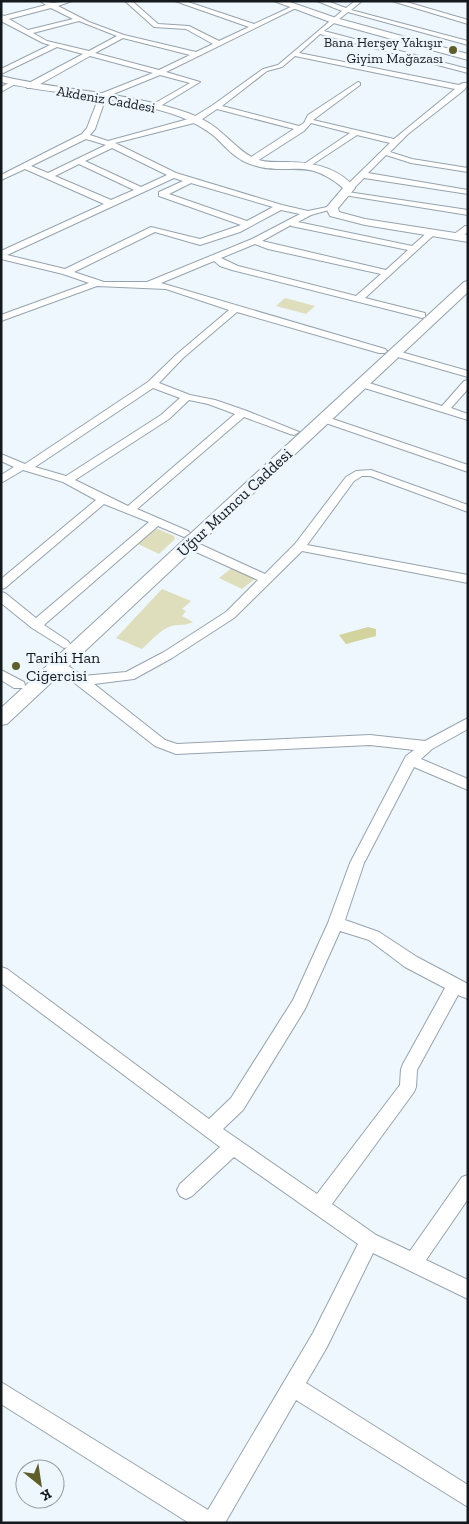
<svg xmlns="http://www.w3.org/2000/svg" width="469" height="1524" font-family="'Zilla Slab',serif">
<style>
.green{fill:#dedebc}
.water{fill:#d3d39d}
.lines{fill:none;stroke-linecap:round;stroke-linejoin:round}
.street-casing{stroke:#96a3ae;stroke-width:2}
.secondary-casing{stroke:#96a3ae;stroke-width:2}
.street{fill:#fff;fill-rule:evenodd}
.secondary{fill:#fff;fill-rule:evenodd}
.poi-dot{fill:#5f5d2a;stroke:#eef7fe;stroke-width:2}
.labels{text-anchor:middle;stroke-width:5;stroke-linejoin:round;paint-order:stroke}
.far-poi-label{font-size:14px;fill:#14191d;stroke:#eef7fe;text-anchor:end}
.far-street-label{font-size:14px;fill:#14191d;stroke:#eef7fe}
.street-label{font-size:16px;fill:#14191d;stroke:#eef7fe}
.poi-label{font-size:16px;fill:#14191d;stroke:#eef7fe;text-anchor:start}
</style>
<rect width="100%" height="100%" fill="#eef7fe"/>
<g class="green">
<polygon points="285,298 315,306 306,314 276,306"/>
<polygon points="158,529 174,536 175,539 159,554 136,543 150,530"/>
<polygon points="233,567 256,578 242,589 219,578"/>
<path d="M162,589l29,12 -9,8 4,2 -4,5 11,6c-7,3 -10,3 -17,3 -14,2 -24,15 -34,24l-26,-11z"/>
</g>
<polygon class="water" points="368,627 376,629 376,636 346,644 339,635"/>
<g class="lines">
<defs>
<g id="street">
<path d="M40,1l13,2 19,-2 -14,5 31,16 35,13 72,17 17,-8 -27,-15 -32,-2 -29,-26h7l26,23 31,2 30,15 30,-14 -74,-26h10l69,23 39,-18 5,1 -132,65 34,10 -43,26 -7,-2 40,-23 -30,-8 -54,22 -11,32 -5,6 18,6 84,-23 21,-13 50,-36 15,-4 64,-54 -25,-10h10l19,7 9,-7h7l-11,9 117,31v4l-120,-33 -24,19 144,38v4l-148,-39 -21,19 160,32 4,-2h4l1,2 -4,5 -56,44 -18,18 22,7 56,9v4l-57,-9 -25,-8 -18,18 100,17v4l-104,-16 -12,12h-6v-4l44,-43 -33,-8 -50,33 -4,-2 1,-2 46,-31 -39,-10 -7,8 -50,32h-6v-4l46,-30 -77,-20 -19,13 -83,21 61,30 106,32 26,6 24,-5 4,2 -25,7 -13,7 114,24 17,-15 7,2 -71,65 60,15v4l-3,1 -190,-48 -12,-4 -6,-5 -53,22 224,66 2,2 -2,2h-6l-142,-41 -54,46 -24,25 31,12 25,5 32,11 52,21 -5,3 -4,-1 -46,-17 -107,92 51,22 2,2 -6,4 -26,-11 -114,99 24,16 2,3 -2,3 -4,1 -32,-20 -31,-25v-11l4,1 31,25 113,-96 -45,-18 -99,84 -4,1v-10l95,-79 -33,-18 -40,-12 -22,13v-8l13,-8 -13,-6v-7l24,10 123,-82 29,-28 52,-44 -63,-21 -69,-3 -96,35v-6l88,-32 -26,-9 -62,-15v-8l103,-47 -79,-35 -24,11v-5l81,-41 5,-6 13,-34 53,-21 -63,-17 -57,32h-6v-4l56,-30 -26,-7 -56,27v-5l49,-24 -7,-2 -42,-22v-6l3,1 42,-11zM51,8l22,11 -45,11 -19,-11zM79,21l38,15 -28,15 -42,-10 -14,-8zM123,38l67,17 -31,15 -64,-17zM295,56l160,33 -61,50 -81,-19 47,-35v-2l-2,-1 -50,33 -4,8 -5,3 -77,-20 45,-35 15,-4zM86,139l20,6 -58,28 -17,-7zM112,148l55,27 -26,12 -56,-26zM79,164l55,26 -23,10 -56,-24zM174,178l9,3 -24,11v4l82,29 -41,14 -49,-12 -86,42 -58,-14zM191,183l82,24 -26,14 -78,-27zM281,210l19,4 -48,25 -105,43h-43l-30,-10 81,-40 45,13 40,-13zM291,225v1l117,24 -22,20 -124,-29zM255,244l13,5 113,25 -25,22 -118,-30 -17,-8zM153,388l27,10 -19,17 -95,61 -31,-9zM189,400l19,4 27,10 -107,92 -53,-26 94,-61z"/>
<polygon points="392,1 403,1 468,20 468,24"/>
<polygon points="11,82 17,83 1,92 1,87"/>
<polygon points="341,191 468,210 468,215 344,195 341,195"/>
<polygon points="465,226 468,226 468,232 459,239 453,239 453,235"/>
<polygon points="394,350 468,371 468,377 391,355 389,353"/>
<polygon points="468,380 468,389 451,408 468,414 468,420 358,386 357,384 358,382 366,382 442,406 464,381"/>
<polygon points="324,416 468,465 468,472 320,421 319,419"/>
<path d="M371,470l97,35v7l-98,-36h-8l-8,5 -47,64 161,30v8l-166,-32 -68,67 -62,40 -38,21 -40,5 71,56 12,4 193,-9 55,6 43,-23v11l-36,20 -11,10 47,20v11l-54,-23 -50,96 -19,57 34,12 38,25 51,27v15l-10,-4 -41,75 -1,17 -2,5 -82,112 44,31 34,16 52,-74 6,-2v24l-42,61 42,20v19l-95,-46 -46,94 -21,36 162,102v22l-172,-107 -71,123h-36l-188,-119v-22l207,128 105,-177 45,-89 -124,-87 -42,39 -6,3 -6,-3 -3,-6 3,-6 40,-37 -219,-164v-16l6,2 202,150 22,-21 62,-98 35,-77 22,-60 56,-107 8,-6 -44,-5 -194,9 -21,-8 -102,-80 1,-3h10l19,13 43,-4 38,-20 62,-40 32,-32 -73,-33 -2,-3 2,-3h8l72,33 30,-30 51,-67 10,-6zM340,931l29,9 36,27 40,21 -42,76 -2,5 -1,16 -83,109 -94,-65 20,-19 62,-101z"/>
<polygon points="1,670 24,682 25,685 24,688 14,688 1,680"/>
</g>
<g id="secondary">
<polygon points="274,1 287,1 336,18 468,54 468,60 330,22"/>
<path d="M1,76c62,15 127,16 187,37 13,5 25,11 35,21 11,9 20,20 33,25 9,4 20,3 30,3 26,0 52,5 69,26l-17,20 1,4 26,7 103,16v7l-103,-17 -35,-9 -4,-8 17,-20c-39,-33 -55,-10 -93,-24 -15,-5 -25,-18 -36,-28 -10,-8 -21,-14 -33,-19 -57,-21 -121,-21 -180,-35z"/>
<polygon points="468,281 468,292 7,724 1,725 1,708 464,282"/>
</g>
</defs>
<use href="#street" class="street-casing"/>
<use href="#secondary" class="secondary-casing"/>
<use href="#street" class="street"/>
<use href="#secondary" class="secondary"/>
</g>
<g class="poi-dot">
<circle cx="453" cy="50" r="5"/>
<circle cx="16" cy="666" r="5"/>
</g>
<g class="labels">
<g class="far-poi-label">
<text x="443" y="47">Bana Herşey Yakışır<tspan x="443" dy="16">Giyim Mağazası</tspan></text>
</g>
<g class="far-street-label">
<text transform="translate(106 99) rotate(10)" y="5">Akdeniz Caddesi</text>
</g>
<g class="street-label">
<text transform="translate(234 502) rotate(-43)" y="6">Uğur Mumcu Caddesi</text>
</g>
<g class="poi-label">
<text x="26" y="663">Tarihi Han<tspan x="26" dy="18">Ciğercisi</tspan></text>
</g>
</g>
<rect width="469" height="1524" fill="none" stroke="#14191d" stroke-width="5"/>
<g transform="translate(40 1484) rotate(150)"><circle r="24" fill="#eef7fe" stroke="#979ea4"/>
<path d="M0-4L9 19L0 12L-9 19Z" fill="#5f5d2a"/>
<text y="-8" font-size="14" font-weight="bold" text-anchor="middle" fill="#14191d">K</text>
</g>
</svg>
